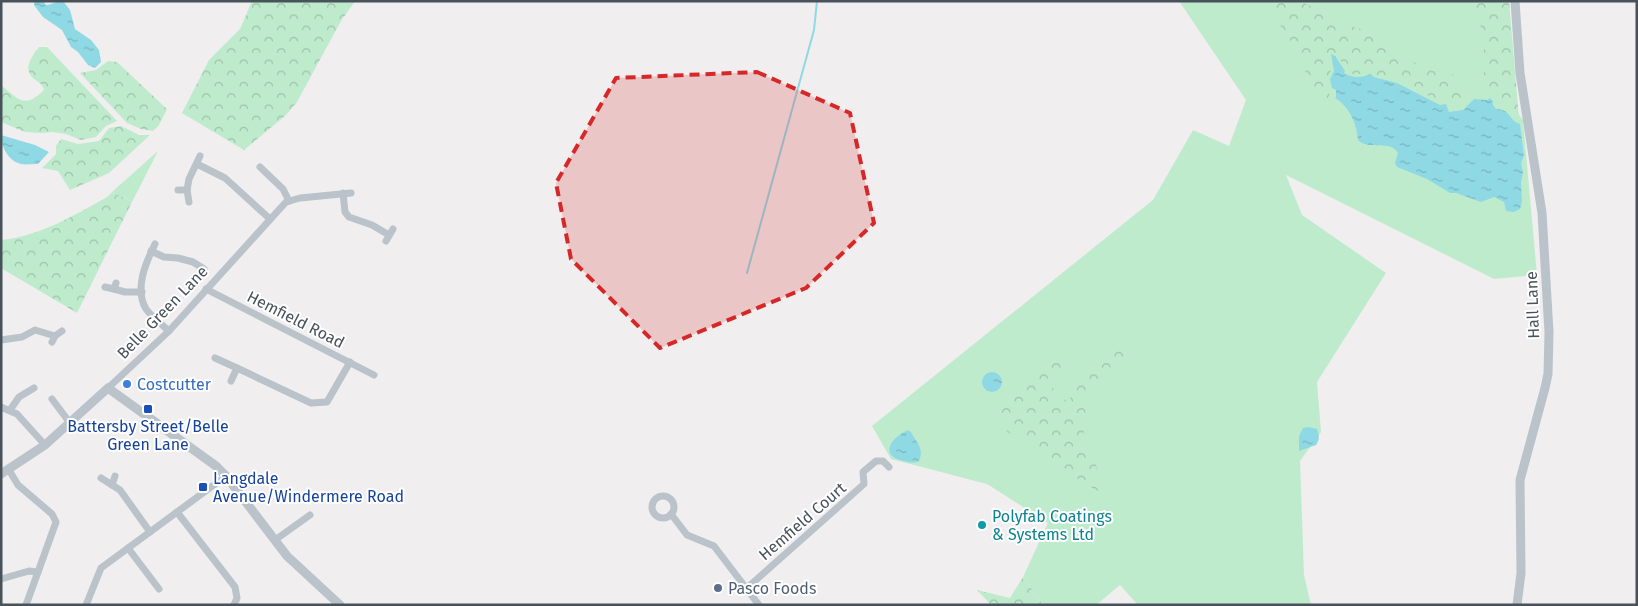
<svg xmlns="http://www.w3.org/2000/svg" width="1638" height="606" font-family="'Fira Sans',sans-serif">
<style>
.green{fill:#bfebcd}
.forest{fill:url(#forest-crowns)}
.water{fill:url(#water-ripples)}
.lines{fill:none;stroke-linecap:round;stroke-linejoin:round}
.stream{stroke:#8fd9e5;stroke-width:2}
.minor{stroke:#bac3ca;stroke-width:7}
.tertiary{stroke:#bac3ca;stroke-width:9}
.marked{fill:#d62828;fill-opacity:0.2;stroke:#d62828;stroke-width:4;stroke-dasharray:10 6;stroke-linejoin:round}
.shop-dot{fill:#3f7fe0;stroke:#fff;stroke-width:2}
.transit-dot{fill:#1a4fb4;stroke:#fff;stroke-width:2}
.culture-dot{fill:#0f9aa8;stroke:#fff;stroke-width:2}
.service-dot{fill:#5c6f8a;stroke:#fff;stroke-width:2}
.labels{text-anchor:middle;stroke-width:4;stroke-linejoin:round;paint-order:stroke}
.street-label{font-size:16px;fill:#47525a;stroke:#fff}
.shop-label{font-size:16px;fill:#366cbe;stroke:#fff;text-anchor:start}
.transit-label{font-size:16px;fill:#164399;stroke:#fff}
.culture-label{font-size:16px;fill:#0d838f;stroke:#fff;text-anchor:start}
.service-label{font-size:16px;fill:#4e5e75;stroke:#fff;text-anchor:start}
</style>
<defs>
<pattern id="forest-crowns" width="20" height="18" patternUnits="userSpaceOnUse" patternTransform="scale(1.25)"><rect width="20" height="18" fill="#bfebcd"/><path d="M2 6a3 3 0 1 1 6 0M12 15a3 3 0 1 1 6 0" fill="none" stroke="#9dc1a9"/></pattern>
<pattern id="water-ripples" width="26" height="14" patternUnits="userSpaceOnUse" patternTransform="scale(1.25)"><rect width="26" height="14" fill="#8fd9e5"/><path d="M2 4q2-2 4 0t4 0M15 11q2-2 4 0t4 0" fill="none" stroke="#77b3bd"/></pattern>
</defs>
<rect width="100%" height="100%" fill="#f0eeee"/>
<g class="green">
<polygon points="1179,1 1505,1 1508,100 1523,120 1537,275 1494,279 1286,175 1302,215 1386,273 1317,382 1321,432 1300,461 1304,575 1311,605 1138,605 1120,585 1096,605 1043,605 1023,577 1048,523 987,484 891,459 872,426 1153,200 1193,130 1229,146 1246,100"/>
<polygon points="158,151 132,202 112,192"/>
</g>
<g class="forest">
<polygon points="252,1 355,1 341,21 297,102 286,115 244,150 182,113 209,60 240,29"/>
<path d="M1262,1h38l46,23 40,14 9,13 14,7 12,9 12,4 29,5 2,22 -3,10 -7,2 -5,-2 -1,-5c-18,-5 -34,-15 -52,-22 -9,-3 -18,-3 -26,-10 -7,3 -16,5 -23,1l-3,-7 -10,-12 -6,-1 3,19 -3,9 2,9 -1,9 -4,1 -10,-8 -4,-8 -6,-8 1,-10 -33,-51z"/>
<polygon points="1480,1 1509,1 1519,118 1507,109 1499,107 1493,98 1484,94 1484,39 1475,7"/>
<path d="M39,47h8l70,74 -11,5 -10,11 -15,3 -15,-6 -13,-2 -12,1 -16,-1 -24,-10v-37c18,15 24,24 43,5 -2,-7 -5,-7 -10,-11 -12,-10 -2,-23 5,-32z"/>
<polygon points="108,61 117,62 167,109 159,125 153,131 141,129 127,123 80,73 96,70"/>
<polygon points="121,126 139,135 150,135 109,173 70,190 58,171 42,168 56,154 56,146 61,139 78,144 99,141 109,128"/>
<path d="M112,192l20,10 -55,111 -76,-45v-28c37,-3 74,-25 106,-43z"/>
<path d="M1121,349h9l2,6c-5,6 -9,6 -16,9 -11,5 -19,14 -24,24 -5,9 -9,36 -8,46 3,16 22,44 17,58 -20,-7 -35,-24 -52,-36 -16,-11 -33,-17 -48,-29 0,-5 -1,-11 0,-16 4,-22 42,-46 58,-59l11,11 -23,16v7l10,4 14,17c0,-8 -2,-17 1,-24 7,-15 35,-27 49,-34z"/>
<polygon points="1023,577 1043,605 991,605 977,590 1010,598"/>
</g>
<g class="water">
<path d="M43,1l3,4c5,0 10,-4 17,-4l7,9 5,19 16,11 8,10 2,12 -6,6 -7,-3 -10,-13 -7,-5 -9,-17 -19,-13 -9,-12v-4z"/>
<path d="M1331,54l4,2 10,15 -1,2c8,5 18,5 26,1l4,3 23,6 43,22 6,-1 3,8 14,-2 11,-11 13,1 3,-2 3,3v4l3,4c15,0 13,12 24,15l4,32 -3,7 2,10 -2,9 1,19 -2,8 -6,3 -8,-1 -2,-9 -10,-5 -13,5 -25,-9h-6l-23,-14 -30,-12 -2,-4 3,-10c-8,-14 -29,-2 -40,-13 -1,-16 -9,-34 -23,-42l1,-1v-7l-4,-2 -2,-9 4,-8z"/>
<path d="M1,135l34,10 14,7 -11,12c-5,0 -13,1 -17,0 -13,-3 -20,-18 -20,-29z"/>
<circle cx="992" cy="382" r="10"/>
<path d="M1309,427l8,2c2,6 3,10 -1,16l-17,6v-15l4,-8z"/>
<path d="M908,430l3,2c5,10 14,17 8,29 -6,3 -10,1 -16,0 -25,-6 -11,-24 5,-31z"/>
</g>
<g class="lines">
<polyline class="stream" points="747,273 814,30 817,1"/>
<g class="minor">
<polyline points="197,164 225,178 270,219"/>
<polyline points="260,167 283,189 289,201"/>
<polyline points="178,190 187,190 189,202"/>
<polyline points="187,190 189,179 200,156"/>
<polyline points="343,193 345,212 349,217 372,225 389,235"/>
<polyline points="386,241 393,229"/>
<path d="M155,244c-9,18 -21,45 -9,65 6,8 15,15 23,22"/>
<polyline points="151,251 164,257 178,258 193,262 204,269"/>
<polyline points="105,287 114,289 116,283"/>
<polyline points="114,289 125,292 142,292"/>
<polyline points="206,289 374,375"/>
<polyline points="1,340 22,337 35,330 55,336"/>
<polyline points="52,342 55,336 62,331"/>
<polyline points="215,358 237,368 231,381"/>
<polyline points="237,368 311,403 327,402 350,362"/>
<polyline points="108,388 169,331 286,202 300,198 351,193"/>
<polyline points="52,399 70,423"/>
<polyline points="1,407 17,414 45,445"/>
<polyline points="10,410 19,397 34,388"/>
<polyline points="101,478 120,490 150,532"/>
<polyline points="112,485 115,476"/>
<circle cx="663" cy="507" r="11"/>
<polyline points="177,512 235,587 237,598 234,605"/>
<polyline points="671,514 687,535 714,546 759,605"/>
<polyline points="275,540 310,515"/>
<polyline points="128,548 159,589"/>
<polyline points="1,579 29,571 38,572 56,522 52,514 18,485 9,470"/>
<polyline points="747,588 864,484 863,472 876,461 883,461 889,467"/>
<polyline points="26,605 38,572"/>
<polyline points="86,605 101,568 226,476"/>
</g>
<g class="tertiary">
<polyline points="1515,1 1520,73 1542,213 1549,332 1548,374 1545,388 1520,480 1521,573 1517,605"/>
<polyline points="1,474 45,445 108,388 216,466 226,476 287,556 340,605"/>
</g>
</g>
<path class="marked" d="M757,72l93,41 24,110 -68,65 -146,60 -89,-89 -15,-76 60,-105z"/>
<circle class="shop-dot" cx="127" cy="384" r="5"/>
<g class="transit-dot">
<rect x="143" y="404" width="10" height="10" rx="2.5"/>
<rect x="198" y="482" width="10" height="10" rx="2.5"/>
</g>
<circle class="culture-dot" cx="982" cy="525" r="5"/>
<circle class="service-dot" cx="718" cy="588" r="5"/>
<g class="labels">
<g class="street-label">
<text transform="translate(1532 305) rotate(-92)" y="6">Hall Lane</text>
<text transform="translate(162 312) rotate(-46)" y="6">Belle Green Lane</text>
<text transform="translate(296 319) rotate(27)" y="6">Hemfield Road</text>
<text transform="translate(802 521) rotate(-41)" y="6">Hemfield Court</text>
</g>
<g class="shop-label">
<text x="137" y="390">Costcutter</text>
</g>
<g class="transit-label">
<text x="148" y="432">Battersby Street/Belle<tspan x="148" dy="18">Green Lane</tspan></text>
<text x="213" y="484" text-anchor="start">Langdale<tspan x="213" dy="18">Avenue/Windermere Road</tspan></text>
</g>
<g class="culture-label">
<text x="992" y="522">Polyfab Coatings<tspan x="992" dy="18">&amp; Systems Ltd</tspan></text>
</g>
<g class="service-label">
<text x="728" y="594">Pasco Foods</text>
</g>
</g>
<rect width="1638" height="606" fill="none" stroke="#47525a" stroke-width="5"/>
</svg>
